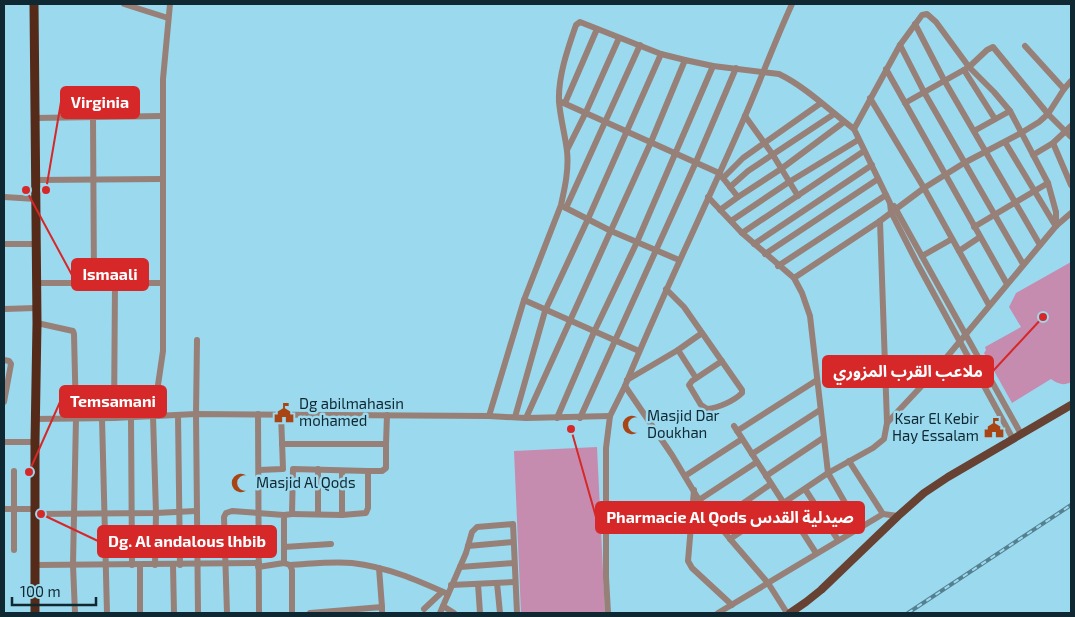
<svg xmlns="http://www.w3.org/2000/svg" width="1075" height="617" font-family="'Exo 2','Noto Sans Arabic',sans-serif">
<style>
.green{fill:#c68cb0}
.lines{fill:none;stroke-linecap:round;stroke-linejoin:round}
.minor{stroke:#978077;stroke-width:6}
.major{stroke:#674132;stroke-width:8}
.highway{stroke:#552a18;stroke-width:9}
.rail-casing{stroke:#558090;stroke-width:4}
.rail{stroke:#9bd9ef;stroke-width:2;stroke-dasharray:5.5;stroke-linecap:butt}
.labels{text-anchor:middle;stroke-width:5;stroke-linejoin:round;paint-order:stroke}
.poi-label{font-size:15px;fill:#0f2831;stroke:#9bd9ef;text-anchor:start}
.leader{fill:none;stroke:#d62828;stroke-width:2}
.callout-dot{fill:#d62828;stroke:#9bd9ef;stroke-width:2}
.callout{fill:#d62828;stroke:#d62828;stroke-width:2}
.callout-label{font-size:16px;text-anchor:middle;font-weight:bold;fill:#fff}
</style>
<rect width="100%" height="100%" fill="#9bd9ef"/>
<g class="green">
<path d="M1071,262v120c-7,4 -13,2 -20,-3l-39,24 -28,-50 2,-3 -1,-3 36,-20 -12,-20 7,-14z"/>
<polygon points="597,447 605,613 521,613 514,451"/>
</g>
<g class="lines">
<g class="minor">
<polyline points="124,4 168,18"/>
<polyline points="915,24 944,80 1040,245"/>
<polyline points="900,45 924,92 1023,264"/>
<polyline points="1025,46 1064,89 1071,81"/>
<polyline points="886,69 1007,284"/>
<polyline points="964,70 995,119"/>
<polyline points="870,98 924,188 989,305"/>
<polyline points="559,101 719,173 738,197"/>
<polyline points="565,103 597,29"/>
<polyline points="905,103 969,67 987,50 993,47 1048,114 1071,137"/>
<polyline points="745,116 773,155 798,196"/>
<polyline points="93,117 94,283"/>
<polyline points="34,118 162,116"/>
<polyline points="974,131 1010,111"/>
<polyline points="1005,142 1055,225"/>
<polyline points="1053,143 1071,185"/>
<polyline points="567,150 586,112 619,38"/>
<polyline points="1033,155 1053,143 1071,126"/>
<polyline points="723,178 743,158 821,103"/>
<polyline points="36,180 163,179"/>
<polyline points="730,187 748,171 834,114"/>
<polyline points="4,197 36,199"/>
<polyline points="708,197 742,233 794,278"/>
<polyline points="894,206 1021,434"/>
<polyline points="564,207 611,231 679,260"/>
<polyline points="566,208 640,45"/>
<polyline points="720,210 738,197 781,169 844,122"/>
<polyline points="731,221 789,182 858,140"/>
<polyline points="974,227 1048,183"/>
<polyline points="742,233 864,151"/>
<polyline points="4,244 36,244"/>
<polyline points="754,244 872,165"/>
<polyline points="959,251 980,237"/>
<polyline points="765,254 878,179"/>
<polyline points="922,256 952,239"/>
<polyline points="778,266 886,195"/>
<polyline points="37,283 162,283"/>
<path d="M666,289l18,18 58,83v3c-8,8 -24,15 -35,16l-6,-4 -12,-20 3,-4 30,-20"/>
<polyline points="524,300 639,351"/>
<polyline points="4,309 36,308"/>
<polyline points="37,323 73,331 74,334 76,418 73,565 75,613"/>
<polyline points="678,350 696,378"/>
<polyline points="4,360 9,361 11,364 4,402"/>
<polyline points="627,380 678,350 702,333"/>
<path d="M625,386c37,-91 81,-180 120,-270 16,-37 30,-75 47,-112"/>
<polyline points="258,414 259,613"/>
<polyline points="178,415 180,565"/>
<polyline points="153,416 156,513 155,565"/>
<polyline points="158,416 158,385 163,351 163,79 170,4"/>
<path d="M489,416l35,-116 37,-95c4,-18 8,-36 6,-54 -2,-17 -7,-34 -8,-50 -1,-25 9,-53 17,-76l4,-3 81,32 24,6"/>
<polyline points="131,417 132,565"/>
<polyline points="515,417 545,311 588,219 661,54"/>
<polyline points="102,418 107,613"/>
<polyline points="114,418 115,283"/>
<path d="M526,418l125,-276 34,-82 28,6 66,8c27,13 51,37 75,55"/>
<polyline points="557,418 594,332 637,242 713,66"/>
<polyline points="580,418 696,162 736,68"/>
<polyline points="35,419 114,418 196,414 197,340"/>
<polyline points="887,423 931,376 1056,226 1071,213"/>
<polyline points="734,426 816,553"/>
<polyline points="737,431 817,380"/>
<polyline points="1013,439 917,263 891,212 890,203 854,129 900,45 922,15 927,14 936,22 969,67 994,92 1010,111 1048,183 1056,212 1056,226"/>
<polyline points="4,442 35,442"/>
<polyline points="282,444 386,444 387,415"/>
<polyline points="752,454 820,410"/>
<polyline points="849,461 883,514 898,516"/>
<polyline points="259,470 283,469 281,414"/>
<polyline points="368,471 382,471 386,468 386,444"/>
<polyline points="685,476 742,439"/>
<polyline points="766,476 823,438"/>
<polyline points="805,489 838,540"/>
<polyline points="694,490 688,561 692,568 732,605"/>
<polyline points="699,500 757,462"/>
<polyline points="4,509 35,509"/>
<polyline points="35,514 156,513 196,511"/>
<polyline points="292,514 342,515"/>
<polyline points="318,514 318,469"/>
<polyline points="605,514 659,519"/>
<polyline points="284,515 292,514 293,469 368,471 368,508 366,513 342,515 342,471"/>
<polyline points="716,522 771,484"/>
<polyline points="859,527 828,473 810,316 802,293 794,278 880,221 924,188 964,163 1021,133 1039,122 1048,114 1064,89"/>
<polyline points="730,539 828,473 873,448 884,439 887,423 880,221"/>
<polyline points="468,546 513,542"/>
<polyline points="284,547 331,544"/>
<polyline points="14,550 14,471"/>
<polyline points="36,565 259,563"/>
<polyline points="140,565 140,613"/>
<polyline points="173,565 174,613"/>
<path d="M290,565c20,-1 42,-4 62,-2 35,4 65,17 96,31"/>
<polyline points="258,567 284,563 290,565 292,570 292,613"/>
<polyline points="460,567 514,563"/>
<polyline points="379,568 382,607"/>
<polyline points="497,583 500,613"/>
<polyline points="478,584 480,613"/>
<polyline points="451,585 515,582"/>
<polyline points="424,609 442,592"/>
<polyline points="198,613 196,414 489,416 526,418 610,416"/>
<polyline points="227,613 224,517 226,513 232,511 284,515 284,563"/>
<polyline points="310,613 382,607 382,613"/>
<polyline points="440,613 443,606"/>
<polyline points="454,613 443,606 466,553 472,532 477,527 513,524 517,613"/>
<polyline points="608,613 606,577 606,448 610,416 625,386 672,455 699,500 730,539 768,583 787,613"/>
<polyline points="718,613 883,514"/>
</g>
<polyline class="major" points="790,613 806,602 821,590 898,516 924,493 948,477 1071,405"/>
<polyline class="highway" points="34,4 37,323 35,442 35,613"/>
<defs>
<polyline id="rail" points="908,613 1071,505"/>
</defs>
<use href="#rail" class="rail-casing"/>
<use href="#rail" class="rail"/>
</g>
<defs>
<symbol id="civic-bare" viewBox="-9 -9 18 18"><path d="M-.6-6.5H3V-4.5H.6V-3L4-1V1h2V6H-6V1h2V-1L-.6-3ZM-1.2 2.5V6h2.4V2.5Z" fill="#a94515" stroke="#9bd9ef" stroke-width="2.5" paint-order="stroke"/></symbol>
<symbol id="mosque-bare" viewBox="-9 -9 18 18"><path d="M3.5-4.9A6 6 0 1 0 3.5 4.9A5 5 0 1 1 3.5-4.9Z" fill="#a94515" stroke="#9bd9ef" stroke-width="2.5" paint-order="stroke"/></symbol>
</defs>
<g fill-rule="evenodd">
<use href="#civic-bare" x="270" y="399" width="28" height="28"/>
<use href="#mosque-bare" x="618" y="411" width="28" height="28"/>
<use href="#civic-bare" x="980" y="414" width="28" height="28"/>
<use href="#mosque-bare" x="227" y="469" width="28" height="28"/>
</g>
<g class="labels">
<g class="poi-label">
<text x="299" y="409">Dg abilmahasin<tspan x="299" dy="17">mohamed</tspan></text>
<text x="647" y="421">Masjid Dar<tspan x="647" dy="17">Doukhan</tspan></text>
<text x="979" y="424" text-anchor="end">Ksar El Kebir<tspan x="979" dy="17">Hay Essalam</tspan></text>
<text x="256" y="488">Masjid Al Qods</text>
</g>
</g>
<path class="leader" d="M46 190L61 102M26 190L72 275M1043 317L993 371M29 472L60 402M571 429L596 517M41 514L98 541"/>
<g class="callout-dot">
<circle cx="46" cy="190" r="5"/>
<circle cx="26" cy="190" r="5"/>
<circle cx="1043" cy="317" r="5"/>
<circle cx="29" cy="472" r="5"/>
<circle cx="571" cy="429" r="5"/>
<circle cx="41" cy="514" r="5"/>
</g>
<g class="callout">
<rect x="61" y="87" width="78" height="31" rx="5"/>
<rect x="72" y="259" width="76" height="31" rx="5"/>
<rect x="823" y="356" width="170" height="31" rx="5"/>
<rect x="60" y="386" width="106" height="31" rx="5"/>
<rect x="596" y="502" width="268" height="31" rx="5"/>
<rect x="98" y="526" width="178" height="31" rx="5"/>
</g>
<g class="callout-label">
<text x="100" y="108">Virginia</text>
<text x="110" y="280">Ismaali</text>
<text x="908" y="377">ملاعب القرب المزوري</text>
<text x="113" y="407">Temsamani</text>
<text x="730" y="523">Pharmacie Al Qods صيدلية القدس</text>
<text x="187" y="547">Dg. Al andalous lhbib</text>
</g>
<rect width="1075" height="617" fill="none" stroke="#0f2831" stroke-width="10"/>
<path d="M12 597v8h84v-8" fill="none" stroke="#0f2831" stroke-width="2.5"/>
<text x="20" y="597" font-size="15" fill="#0f2831" stroke="#9bd9ef" stroke-width="4" paint-order="stroke">100 m</text>
</svg>
